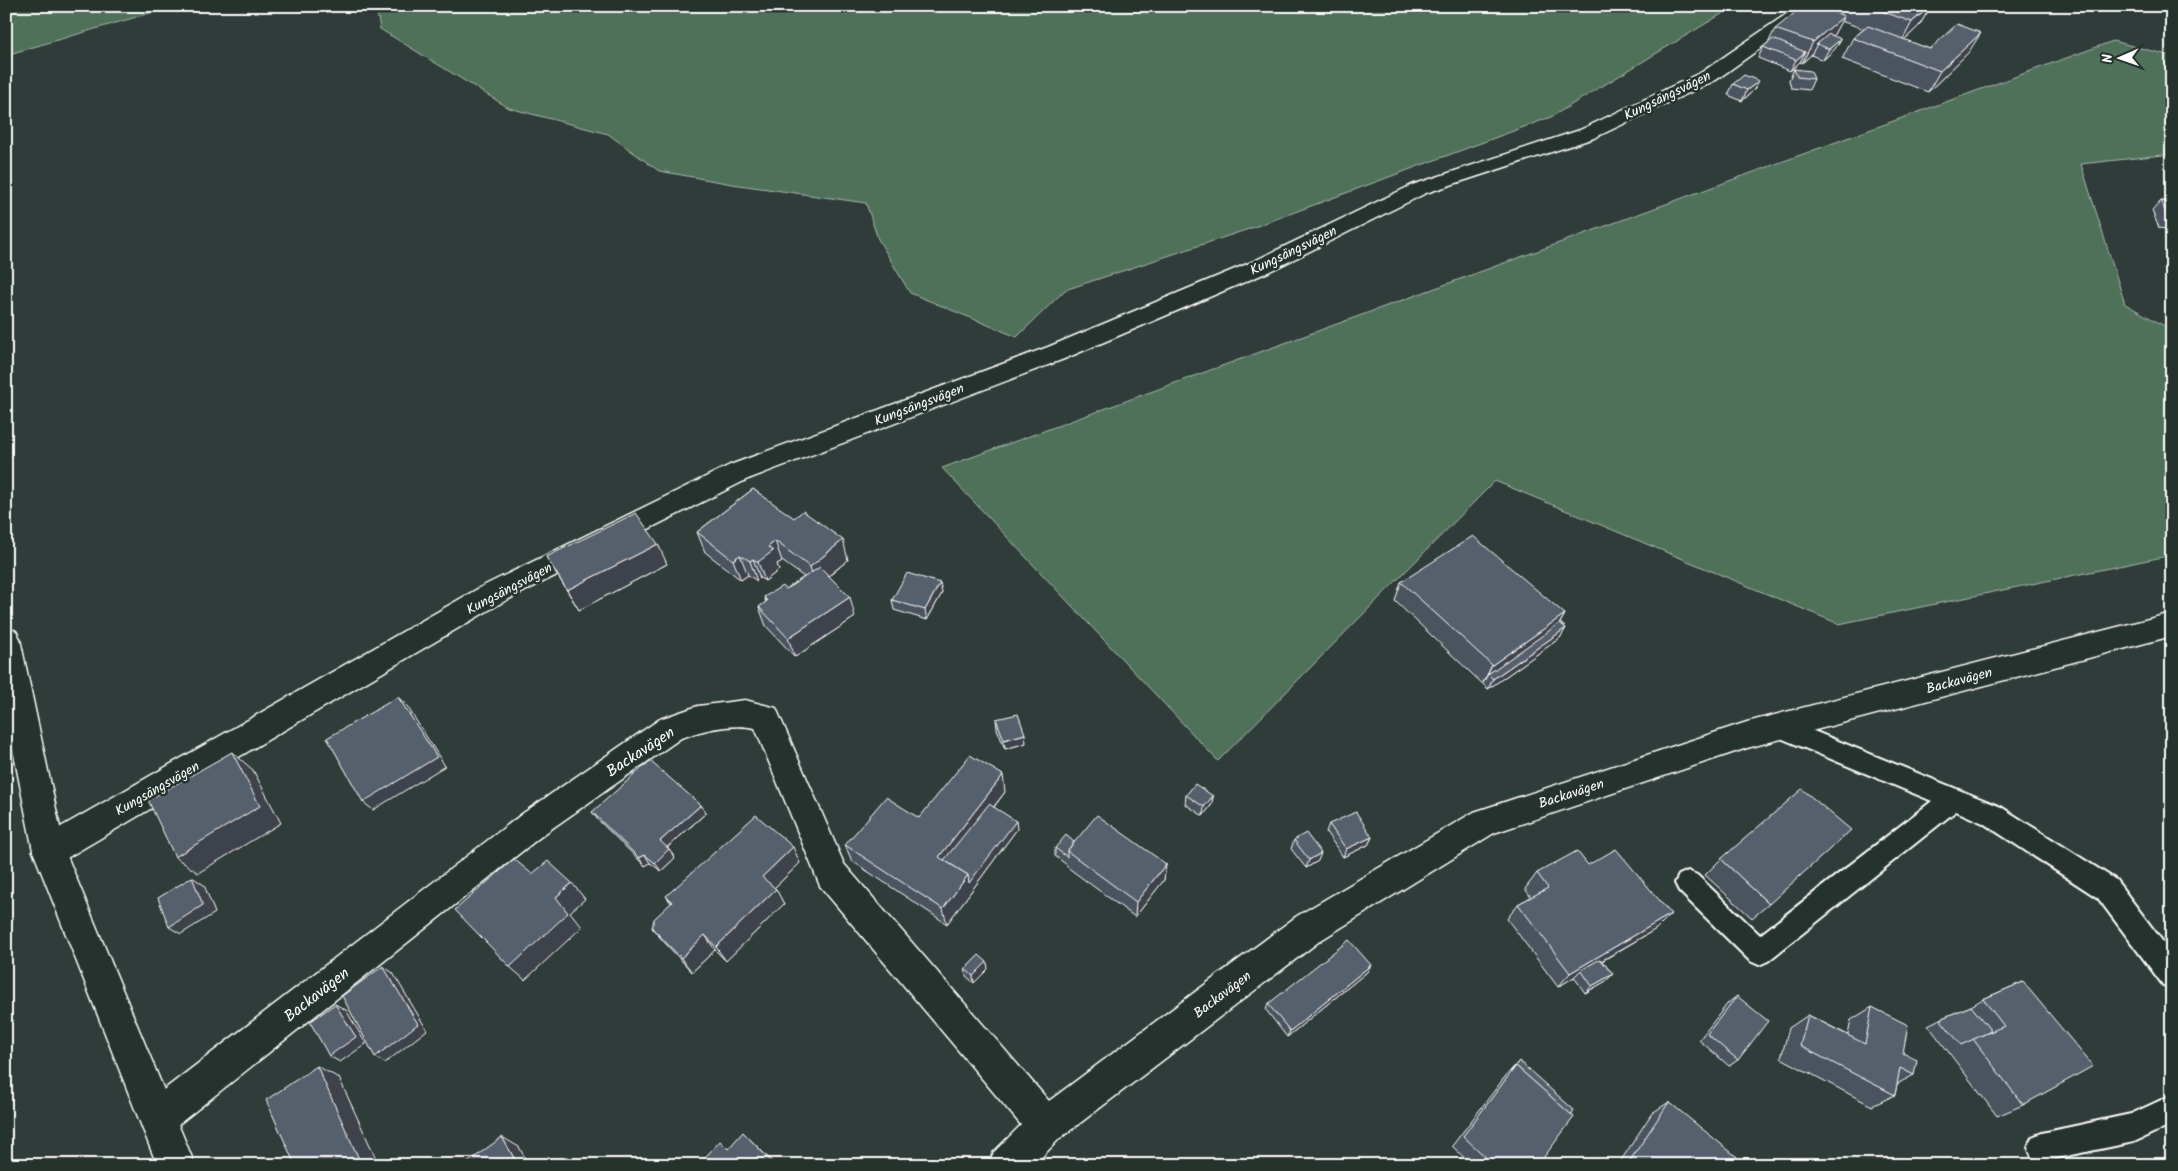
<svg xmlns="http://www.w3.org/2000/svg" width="2178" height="1171" font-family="Kalam,sans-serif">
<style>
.green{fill:#50715a;stroke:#a8b8ac}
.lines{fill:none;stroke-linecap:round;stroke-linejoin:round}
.lane-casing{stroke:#fff;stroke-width:4}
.street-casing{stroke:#fff;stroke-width:3}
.secondary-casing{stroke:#fff;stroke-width:3}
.lane{fill:#26332d;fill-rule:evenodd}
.street{fill:#26332d;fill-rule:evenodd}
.secondary{fill:#26332d;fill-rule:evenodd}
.wall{fill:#4b535e;stroke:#fff}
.shaded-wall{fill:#3d434c;stroke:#fff}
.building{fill:#57606d;stroke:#fff}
.labels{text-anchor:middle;stroke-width:5;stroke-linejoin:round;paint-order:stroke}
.street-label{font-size:14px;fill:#fff;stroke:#26332d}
.near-street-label{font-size:16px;fill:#fff;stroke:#26332d}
</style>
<rect width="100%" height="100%" fill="#303c3a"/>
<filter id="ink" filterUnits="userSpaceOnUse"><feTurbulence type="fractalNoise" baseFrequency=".02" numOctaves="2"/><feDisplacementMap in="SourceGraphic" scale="10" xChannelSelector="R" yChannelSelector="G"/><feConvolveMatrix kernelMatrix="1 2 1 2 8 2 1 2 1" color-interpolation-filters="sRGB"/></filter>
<g filter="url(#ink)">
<g class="green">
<polygon points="6,6 174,6 6,55"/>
<polygon points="376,6 1735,6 1551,117 1249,229 1065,290 1017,337 910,293 878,239 866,203 732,184 659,171 608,134 509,108 380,29"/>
<polygon points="2113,41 2172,56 2172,154 2081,164 2125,304 2172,330 2172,555 1839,624 1495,481 1218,761 942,468"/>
</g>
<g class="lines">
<defs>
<g id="lane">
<polygon points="1779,717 2001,807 2116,880 2172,954 2172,989 2163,985 2098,898 1983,823 1956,811 1768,961 1759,965 1750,961 1679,891 1675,883 1679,875 1688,871 1697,875 1760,935 1932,801 1771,734 1767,727 1771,720"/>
<polygon points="2172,1095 2172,1124 2134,1142 2042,1161 2032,1157 2028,1147 2032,1137 2042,1133 2131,1114"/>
</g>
<g id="street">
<polygon points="1798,6 1819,6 1716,80 1594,138 1426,193 1268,272 1064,359 748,479 501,603 60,862 49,866 38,862 33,851 38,840 481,587 730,465 1048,347 1252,262 1412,185 1580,130 1702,72"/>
<path d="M2172,613v23l-425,112 -253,85 -173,107 -262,199 -25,26h-46l6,-13 27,-27 -201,-239 -65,-158c-24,-5 -52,2 -74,10l-137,96 -374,297 -13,5 -13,-5 -5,-13 5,-13 378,-291 138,-95 38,-13 47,-6 31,8 68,156 205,237 248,-185 177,-104 273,-90z"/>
</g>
<polygon id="secondary" points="6,627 16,631 20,639 65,851 195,1165 157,1165 33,851 6,714"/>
</defs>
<use href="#lane" class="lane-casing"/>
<use href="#street" class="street-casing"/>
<use href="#secondary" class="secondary-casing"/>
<use href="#lane" class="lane"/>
<use href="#street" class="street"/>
<use href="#secondary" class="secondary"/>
</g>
<g class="wall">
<polygon points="1829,6 1931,6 1919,26 1904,40 1930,49 1968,53 1928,92 1842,59 1853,38 1864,29 1841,21 1833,36 1835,49 1823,60 1811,55 1802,63 1800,62 1790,71 1758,58 1763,47 1768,43 1775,29 1828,10"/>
<polygon points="1794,69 1814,79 1809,90 1791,88 1789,80"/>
<polygon points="1733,84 1753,91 1742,101 1728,95"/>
<polygon points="2161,201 2172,202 2172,230 2159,228 2152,211"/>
<polygon points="753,489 848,560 829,576 855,617 795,657 766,626 759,607 766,602 764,597 786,589 804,577 782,561 777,564 779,570 765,581 760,578 757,581 748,575 741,580 705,552 697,532"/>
<polygon points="546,557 667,564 579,610"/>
<polygon points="1401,582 1565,614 1560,623 1566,628 1560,638 1488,689 1395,601"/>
<polygon points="940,583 942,593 927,620 894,610 892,600"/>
<polygon points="996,719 1026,743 1005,749 997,729"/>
<polygon points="1005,792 994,807 1017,829 947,924 852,861 845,845 919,818"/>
<polygon points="1186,795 1213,796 1212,804 1203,816 1185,804"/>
<polygon points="701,805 706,813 667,848 675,858 661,871 650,863 645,866 598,820 592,812"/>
<polygon points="1329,824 1372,837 1368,845 1343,857 1326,832"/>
<polygon points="1294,840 1318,861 1306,868 1291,849"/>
<polygon points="1074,842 1166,864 1164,880 1135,917 1067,867 1067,865 1055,856 1055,848"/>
<polygon points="1721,859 1769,904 1752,918 1705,875"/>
<polygon points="800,863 774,888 784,904 726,961 715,950 692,972 664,942 652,928 671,903 666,896"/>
<polygon points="1588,865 1656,929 1602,961 1613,974 1606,981 1585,993 1574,977 1558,987 1507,919 1518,904 1531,897 1525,889 1537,873"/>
<polygon points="965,969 988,969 974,983 966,976"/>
<polygon points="1367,972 1287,1037 1266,1010 1268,1004"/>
<polygon points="2023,982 2023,1105 1997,1116 1928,1025 1940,1019 1971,1006 1983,999"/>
<polygon points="1737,996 1738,1060 1729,1066 1699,1040 1728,1003"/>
<polygon points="1872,1007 1903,1053 1914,1075 1897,1084 1895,1095 1872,1106 1781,1058 1789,1028 1808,1015 1848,1035 1851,1020"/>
<polygon points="1519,1061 1538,1165 1472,1165 1452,1146 1504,1078"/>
<polygon points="1669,1102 1733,1165 1618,1165 1652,1113"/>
</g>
<g class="shaded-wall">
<polygon points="1931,6 1919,26 1901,43 1912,22"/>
<polygon points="1844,16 1833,36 1817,44 1811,55 1802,63 1813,42"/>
<polygon points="1981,33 1968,53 1928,92 1940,71"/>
<polygon points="1841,39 1835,49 1823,60 1829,49"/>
<polygon points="1805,52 1800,62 1790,71 1796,60"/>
<polygon points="1759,81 1753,91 1742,101 1747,90"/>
<polygon points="843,540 848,560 816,586 810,567"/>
<polygon points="775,541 782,561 777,564 779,570 765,581 758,562 768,547"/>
<polygon points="658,544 667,564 579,610 567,590"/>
<polygon points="740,555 748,575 741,580 733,560"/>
<polygon points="753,559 760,578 757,581 750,561"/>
<polygon points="940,583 942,593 927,620 925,610"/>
<polygon points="850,597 855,617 795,657 788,638"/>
<polygon points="1565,614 1554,633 1488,674 1483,683 1492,665"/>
<polygon points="1566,628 1560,638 1488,689 1493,679"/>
<polygon points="398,697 407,706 445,766 373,810 363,802"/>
<polygon points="1025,734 1026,743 1005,749 1004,740"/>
<polygon points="232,752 253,770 281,823 198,873 175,857"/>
<polygon points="1003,775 1005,792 947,868 939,857"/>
<polygon points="1213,796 1212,804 1203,816 1204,807"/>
<polygon points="701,805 706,813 665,849 660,841"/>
<polygon points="1016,821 1017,829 947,924 943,909 968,875"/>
<polygon points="1372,837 1368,845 1343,857 1346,849"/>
<polygon points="793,847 800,863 770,892 762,877"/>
<polygon points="669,849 675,858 661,871 655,863"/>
<polygon points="1321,853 1318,861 1306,868 1309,860"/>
<polygon points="645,855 650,863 645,866 639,858"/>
<polygon points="1166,864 1164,880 1135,917 1136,902"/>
<polygon points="192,877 204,885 215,913 181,934 169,927"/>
<polygon points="572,883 585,899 570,912 582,927 525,980 510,967 556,897"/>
<polygon points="776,889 784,904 726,961 716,947"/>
<polygon points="1671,914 1656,929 1582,972 1581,970 1574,977 1558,987 1570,973"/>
<polygon points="705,935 715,950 692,972 681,958"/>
<polygon points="987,962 988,969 974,983 973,976"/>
<polygon points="1371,965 1367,972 1287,1037 1290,1031"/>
<polygon points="383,966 393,973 427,1030 385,1063 375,1057"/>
<polygon points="1613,974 1606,981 1585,993 1592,986"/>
<polygon points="335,1004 346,1010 366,1044 340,1062 329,1056"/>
<polygon points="317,1066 339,1078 379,1165 351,1165"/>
<polygon points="743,1132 753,1142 775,1165 769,1165"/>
<polygon points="502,1137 519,1147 529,1165 518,1165"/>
</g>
<g class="building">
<polygon points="1803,6 1819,6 1844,16 1813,42 1775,29"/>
<polygon points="1867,6 1930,6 1912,22"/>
<polygon points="1957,24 1981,33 1940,71 1853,38 1868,26 1930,49"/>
<polygon points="1829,34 1841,39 1829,49 1817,44"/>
<polygon points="1773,39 1805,52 1796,60 1763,47"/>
<polygon points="1794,69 1811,71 1814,79 1797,77"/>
<polygon points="1744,75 1759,81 1747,90 1733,84"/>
<polygon points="2161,201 2172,202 2172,218 2168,218"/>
<polygon points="753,489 794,518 803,511 843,540 810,567 775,541 768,547 773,551 758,562 753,559 750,561 740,555 733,560 697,532"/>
<polygon points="636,513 658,544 567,590 546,557"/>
<polygon points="1473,536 1565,614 1492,665 1401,582"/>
<polygon points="820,567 850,597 788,638 759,607 767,601 764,597 782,586 786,589"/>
<polygon points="907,573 940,583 925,610 892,600"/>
<polygon points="1560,623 1566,628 1493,679 1488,674"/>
<polygon points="398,697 437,757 363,802 327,738"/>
<polygon points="1018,714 1025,734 1004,740 996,719"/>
<polygon points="232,752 260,806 175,857 148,800"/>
<polygon points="970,755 1003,775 939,857 968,875 943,909 845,845 886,797 919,818"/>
<polygon points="650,761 701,805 660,841 669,849 655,863 645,855 639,858 592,812"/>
<polygon points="1195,784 1213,796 1204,807 1186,795"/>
<polygon points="1802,789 1851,830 1769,904 1721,859"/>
<polygon points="989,804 1016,821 969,883 968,875 944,860"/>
<polygon points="1356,812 1372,837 1346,849 1329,824"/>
<polygon points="756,815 793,847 762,877 776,889 716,947 705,935 681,958 652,928 654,919 672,902 666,896"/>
<polygon points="1097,815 1166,864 1136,902 1067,851"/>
<polygon points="1306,833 1321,853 1309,860 1294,840"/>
<polygon points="1066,835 1074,842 1067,851 1067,857 1055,848"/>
<polygon points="1616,849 1671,914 1570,973 1518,904 1548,888 1537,873 1577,851 1588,865"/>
<polygon points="514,859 532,874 548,861 572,883 556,897 568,913 510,967 455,910"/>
<polygon points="192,877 203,905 169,927 158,898"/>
<polygon points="1349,940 1371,965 1290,1031 1268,1004"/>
<polygon points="979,955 987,962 973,976 965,969"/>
<polygon points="1600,959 1613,974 1592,986 1581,970"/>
<polygon points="383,966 418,1024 375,1057 342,996"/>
<polygon points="2023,982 2093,1066 2023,1105 1973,1039 2004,1026 1983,999"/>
<polygon points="1737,996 1768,1021 1738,1060 1707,1034"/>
<polygon points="335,1004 356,1037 329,1056 310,1022"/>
<polygon points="1971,1006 1991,1031 1961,1045 1940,1019"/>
<polygon points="1872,1007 1908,1025 1903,1053 1917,1060 1914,1075 1900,1068 1895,1095 1800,1046 1808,1015 1865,1044"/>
<polygon points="1519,1061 1574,1110 1571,1115 1516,1066 1510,1072"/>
<polygon points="317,1066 359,1159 351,1165 295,1165 266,1100"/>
<polygon points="1516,1066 1574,1117 1538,1165 1494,1165 1463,1136"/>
<polygon points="1669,1102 1737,1157 1733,1165 1627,1165"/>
<polygon points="743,1132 772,1162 769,1165 698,1165 720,1141 728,1149"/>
<polygon points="502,1137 518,1165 464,1165"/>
<polygon points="1223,1161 1228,1165 1221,1165"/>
</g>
</g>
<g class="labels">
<g class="street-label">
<text transform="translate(1667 95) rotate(-26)" y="5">Kungsängsvägen</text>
<text transform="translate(1293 250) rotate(-26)" y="5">Kungsängsvägen</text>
<text transform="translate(919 404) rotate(-21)" y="5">Kungsängsvägen</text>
<text transform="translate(509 588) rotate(-28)" y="5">Kungsängsvägen</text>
<text transform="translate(1959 680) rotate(-15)" y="5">Backavägen</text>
<text transform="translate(157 788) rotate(-30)" y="5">Kungsängsvägen</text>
<text transform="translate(1571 793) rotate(-18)" y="5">Backavägen</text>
<text transform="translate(1222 994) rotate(-37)" y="5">Backavägen</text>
</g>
<g class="near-street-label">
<text transform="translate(640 751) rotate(-33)" y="6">Backavägen</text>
<text transform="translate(316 994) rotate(-38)" y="6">Backavägen</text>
</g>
</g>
<rect width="2178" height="1171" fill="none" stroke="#26332d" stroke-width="25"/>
<rect x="12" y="12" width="2153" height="1146" fill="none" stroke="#fff" stroke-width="2" filter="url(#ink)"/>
<g transform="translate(2120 58) rotate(268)" stroke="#26332d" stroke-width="4" paint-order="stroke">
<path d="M0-4L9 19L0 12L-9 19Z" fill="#ffffff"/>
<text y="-8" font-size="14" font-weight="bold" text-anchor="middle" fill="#ffffff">N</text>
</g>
</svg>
